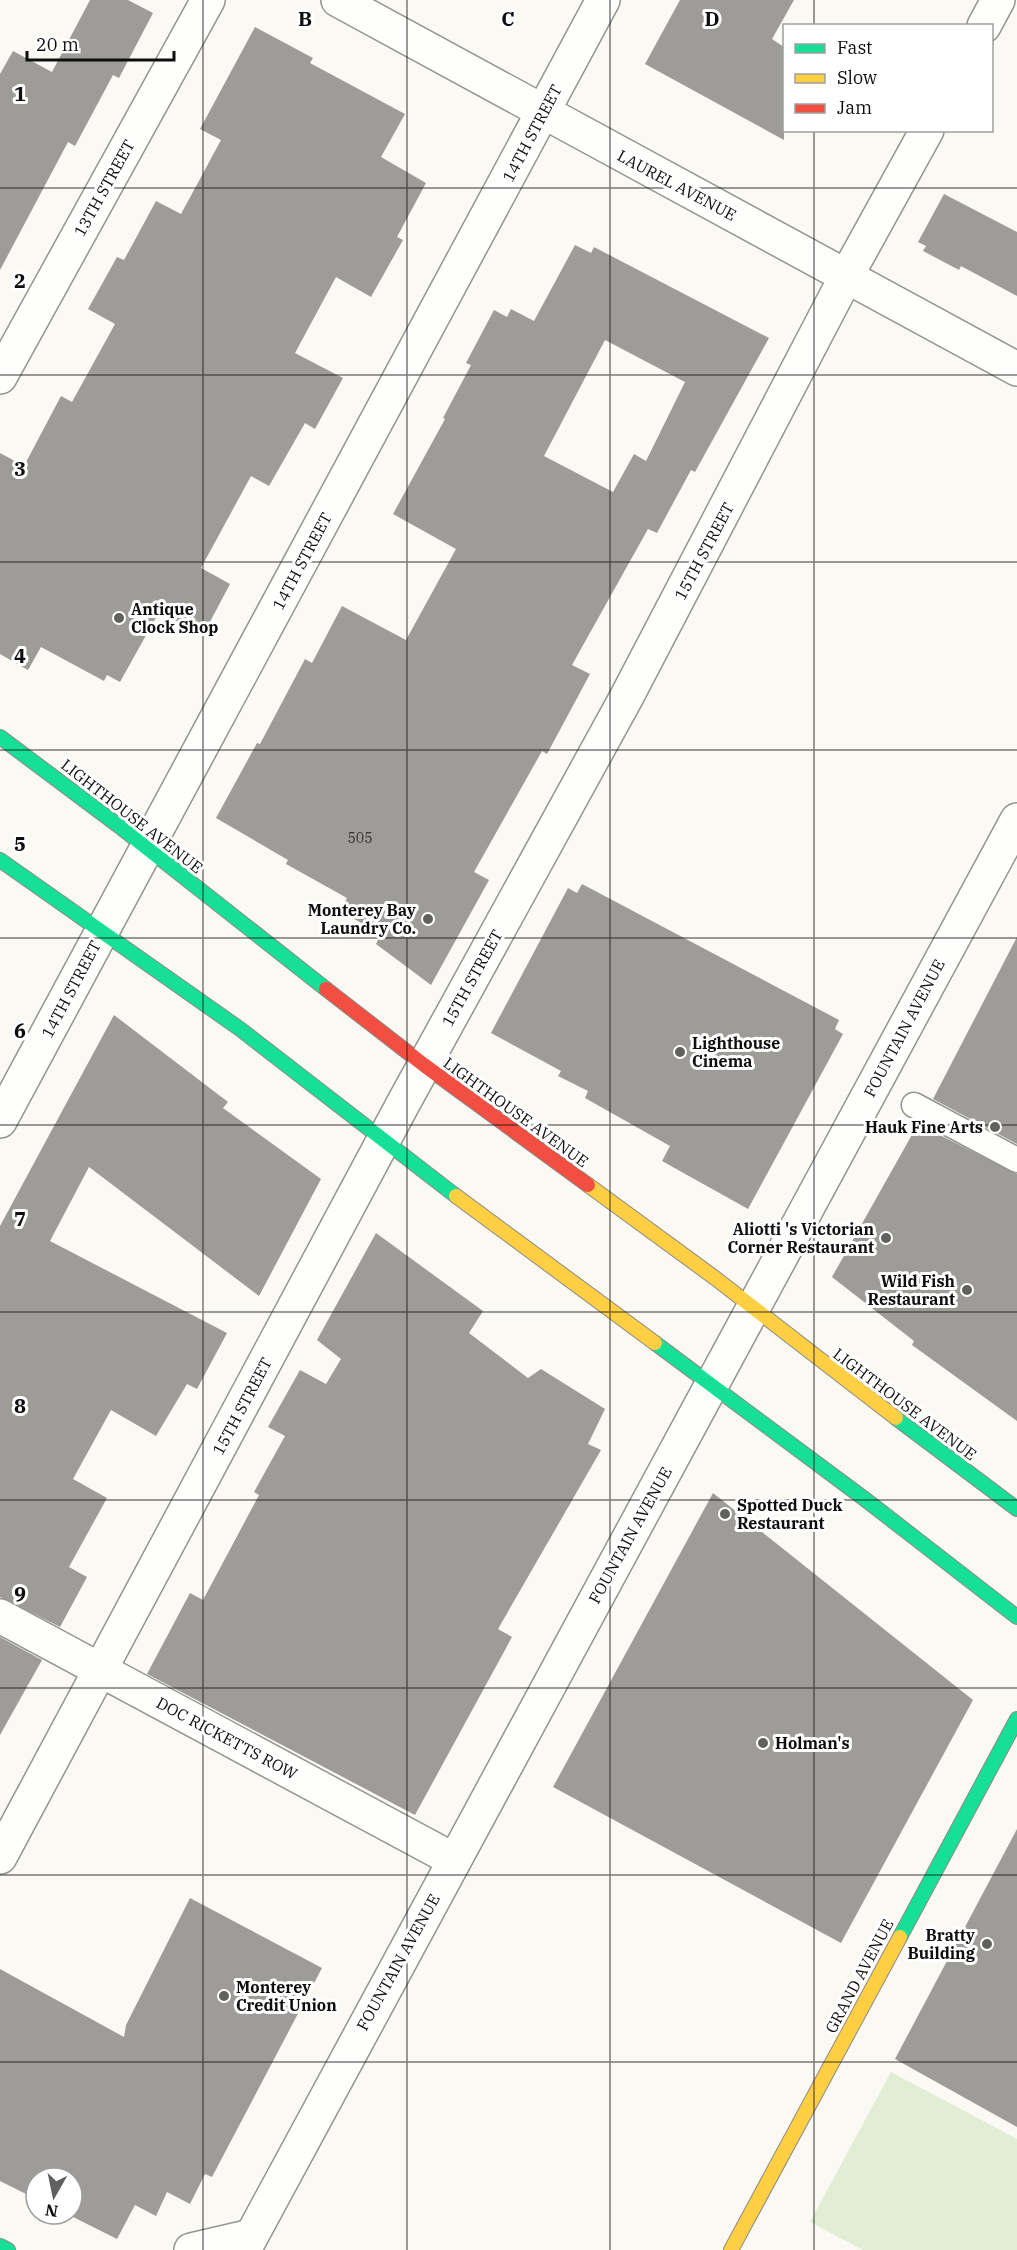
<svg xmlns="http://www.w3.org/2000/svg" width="1017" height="2250" font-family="'IBM Plex Serif',serif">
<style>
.green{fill:#e1edd5}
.building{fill:#9e9c98;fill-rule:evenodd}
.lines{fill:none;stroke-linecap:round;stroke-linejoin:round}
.lane-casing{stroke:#949491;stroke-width:27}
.street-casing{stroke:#949491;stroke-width:36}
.fast-casing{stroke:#8b8a88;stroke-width:16}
.slow-casing{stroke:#8b8a88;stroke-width:16}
.jam-casing{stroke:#8b8a88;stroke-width:16}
.lane{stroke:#fefefd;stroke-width:24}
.street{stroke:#fefefd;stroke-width:33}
.fast{stroke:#16e098;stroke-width:14}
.slow{stroke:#ffcf43;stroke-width:14}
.jam{stroke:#f24e42;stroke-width:14}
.grid{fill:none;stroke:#0e0e0e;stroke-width:1.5;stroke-opacity:0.55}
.poi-dot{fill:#61605e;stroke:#fff;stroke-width:2}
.labels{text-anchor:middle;stroke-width:6;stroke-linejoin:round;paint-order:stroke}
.number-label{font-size:14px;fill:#323230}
.street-label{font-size:16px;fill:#0e0e0e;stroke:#fff}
.poi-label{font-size:16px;font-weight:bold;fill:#0e0e0e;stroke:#fff;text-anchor:start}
.grid-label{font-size:20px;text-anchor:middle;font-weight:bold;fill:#0e0e0e;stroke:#fff;stroke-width:6;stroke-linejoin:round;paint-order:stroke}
</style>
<rect width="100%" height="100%" fill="#faf9f3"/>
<polygon class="green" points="891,2072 1017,2139 1017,2250 863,2250 810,2222"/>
<g class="building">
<polygon points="90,0 128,0 153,13 119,78 113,75 75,146 68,142 0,270 0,74 13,51 52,72"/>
<polygon points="680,0 794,0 772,39 784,47 784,140 645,64"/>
<polygon points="255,27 313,58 310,63 405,114 381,157 426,183 397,237 403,240 371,297 336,277 295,353 343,378 315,429 305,423 269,486 251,476 201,568 230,584 203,635 159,612 120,682 107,675 104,681 41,647 28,670 0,654 0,453 24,466 61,396 72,402 115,324 88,309 117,257 124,260 156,201 181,214 221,140 200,129"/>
<polygon points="944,194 1017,232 1017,296 961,266 959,270 923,251 926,246 918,242"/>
<path d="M575,245l16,8 3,-6 175,91 -74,134 -4,-2 -34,63 -9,-4 -76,136 18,9 -43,80 -5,-3 -68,121 15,8 -58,105 -55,-41 5,-10 -41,-23 7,-13 -61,-34 2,-4 -72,-42 41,-75 3,1 45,-85 7,4 30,-57 64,34 50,-91 -63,-35 52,-95 -2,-1 28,-53 -5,-2 28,-53 13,7 4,-8 23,12zM605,340l80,42 -39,79 -12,-7 -21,38 -69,-36z"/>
<polygon points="582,884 839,1020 835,1029 843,1034 748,1209 662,1161 670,1146 585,1098 588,1091 558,1076 561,1071 491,1033 568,888 577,893"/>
<polygon points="1017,937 1017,1144 933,1099"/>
<polygon points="114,1015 228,1102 223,1108 321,1179 259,1296 89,1167 50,1241 227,1333 197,1389 187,1384 156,1436 111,1410 73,1479 107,1498 69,1567 87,1577 60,1627 0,1597 0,1226"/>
<polygon points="918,1124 1017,1174 1017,1421 912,1345 914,1341 832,1277"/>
<polygon points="376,1233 483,1311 469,1333 528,1378 541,1369 605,1409 588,1444 601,1450 498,1629 512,1637 415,1815 147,1674 190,1593 203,1600 259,1495 254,1492 285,1436 268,1427 300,1370 326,1384 341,1359 317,1340"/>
<polygon points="713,1493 973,1700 841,1943 553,1787"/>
<polygon points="0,1637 42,1660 0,1735"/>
<polygon points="1017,1829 1017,2127 895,2059"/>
<polygon points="190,1898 322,1968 212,2177 205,2174 190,2204 167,2192 156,2216 135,2205 117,2239 67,2214 72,2214 72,2178 36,2178 36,2199 0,2181 0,1969 124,2037 126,2025"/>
</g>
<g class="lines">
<defs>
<polyline id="lane" points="914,1105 1017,1160"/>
<g id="street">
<polyline points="338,0 1017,369"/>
<polyline points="984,26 998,0"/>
<polyline points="0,377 208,0"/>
<polyline points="0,1121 603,0"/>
<polyline points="0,1616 454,1860"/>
<polyline points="0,1857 404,1102 626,698 847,275 927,130"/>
<polyline points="191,2250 251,2236"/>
<polyline points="244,2250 1017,820"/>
</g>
<g id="fast">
<polyline points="0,737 119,826 326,989"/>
<polyline points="0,860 240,1029 456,1196"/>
<polyline points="655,1343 866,1500 1017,1617"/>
<polyline points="896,1418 1017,1509"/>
<polyline points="900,1937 1017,1719"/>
<polyline points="0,2246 8,2250"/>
</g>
<g id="slow">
<polyline points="588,1185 715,1278 896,1418"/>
<polyline points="456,1196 655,1343"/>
<polyline points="731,2250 900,1937"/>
</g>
<polyline id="jam" points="326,989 424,1065 588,1185"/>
</defs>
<use href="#lane" class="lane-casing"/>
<use href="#street" class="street-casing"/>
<use href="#fast" class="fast-casing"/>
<use href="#slow" class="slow-casing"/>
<use href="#jam" class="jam-casing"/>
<use href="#lane" class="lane"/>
<use href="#street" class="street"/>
<use href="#fast" class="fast"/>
<use href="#slow" class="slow"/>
<use href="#jam" class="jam"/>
</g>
<path class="grid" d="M203,0v2250M407,0v2250M610,0v2250M814,0v26M814,130v2120M0,188h1017M0,375h1017M0,562h1017M0,750h1017M0,938h1017M0,1125h1017M0,1312h1017M0,1500h1017M0,1688h1017M0,1875h1017M0,2062h1017"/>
<g class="poi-dot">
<circle cx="119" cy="618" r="6"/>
<circle cx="428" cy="919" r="6"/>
<circle cx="680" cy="1052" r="6"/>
<circle cx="995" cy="1127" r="6"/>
<circle cx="886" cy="1238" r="6"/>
<circle cx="967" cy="1290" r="6"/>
<circle cx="725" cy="1514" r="6"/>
<circle cx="763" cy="1743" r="6"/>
<circle cx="987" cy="1944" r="6"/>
<circle cx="224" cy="1996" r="6"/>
</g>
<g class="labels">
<g class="number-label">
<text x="360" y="843">505</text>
</g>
<g class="street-label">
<text transform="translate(532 133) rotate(-62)" y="6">14TH STREET</text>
<text transform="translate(677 185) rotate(28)" y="6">LAUREL AVENUE</text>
<text transform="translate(104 188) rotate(-61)" y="6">13TH STREET</text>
<text transform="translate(704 551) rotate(-62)" y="6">15TH STREET</text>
<text transform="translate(302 561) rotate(-62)" y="6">14TH STREET</text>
<text transform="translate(132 816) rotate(38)" y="6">LIGHTHOUSE AVENUE</text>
<text transform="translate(472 978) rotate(-61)" y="6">15TH STREET</text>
<text transform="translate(71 989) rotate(-62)" y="6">14TH STREET</text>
<text transform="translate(904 1028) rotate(-62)" y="6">FOUNTAIN AVENUE</text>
<text transform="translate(516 1112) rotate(36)" y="6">LIGHTHOUSE AVENUE</text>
<text transform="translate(905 1404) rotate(37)" y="6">LIGHTHOUSE AVENUE</text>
<text transform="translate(242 1406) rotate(-62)" y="6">15TH STREET</text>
<text transform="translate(630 1535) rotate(-61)" y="6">FOUNTAIN AVENUE</text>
<text transform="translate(227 1738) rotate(28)" y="6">DOC RICKETTS ROW</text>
<text transform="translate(398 1962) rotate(-61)" y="6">FOUNTAIN AVENUE</text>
<text transform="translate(859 1976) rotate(-62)" y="6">GRAND AVENUE</text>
</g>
<g class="poi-label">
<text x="131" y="615">Antique<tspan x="131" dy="18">Clock Shop</tspan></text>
<text x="416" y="916" text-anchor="end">Monterey Bay<tspan x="416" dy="18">Laundry Co.</tspan></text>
<text x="692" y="1049">Lighthouse<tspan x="692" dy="18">Cinema</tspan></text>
<text x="983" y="1133" text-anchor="end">Hauk Fine Arts</text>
<text x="874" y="1235" text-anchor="end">Aliotti 's Victorian<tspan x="874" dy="18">Corner Restaurant</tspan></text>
<text x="955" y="1287" text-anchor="end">Wild Fish<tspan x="955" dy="18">Restaurant</tspan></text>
<text x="737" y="1511">Spotted Duck<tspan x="737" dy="18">Restaurant</tspan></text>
<text x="775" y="1749">Holman's</text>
<text x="975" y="1941" text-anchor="end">Bratty<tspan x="975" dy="18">Building</tspan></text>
<text x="236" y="1993">Monterey<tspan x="236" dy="18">Credit Union</tspan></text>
</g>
</g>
<g class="grid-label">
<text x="305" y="26">B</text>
<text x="508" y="26">C</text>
<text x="712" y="26">D</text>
<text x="20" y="101">1</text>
<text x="20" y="288">2</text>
<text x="20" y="476">3</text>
<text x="20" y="663">4</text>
<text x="20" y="851">5</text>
<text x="20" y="1038">6</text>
<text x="20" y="1226">7</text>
<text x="20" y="1413">8</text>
<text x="20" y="1601">9</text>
</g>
<rect x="783" y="24" width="210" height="108" fill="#ffffff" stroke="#9f9f9f" stroke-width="1.5"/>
<rect x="795" y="44" width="30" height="9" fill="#16e098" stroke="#9f9f9f" stroke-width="1.5"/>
<text x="837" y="54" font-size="18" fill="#0e0e0e">Fast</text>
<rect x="795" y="74" width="30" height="9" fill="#ffcf43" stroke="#9f9f9f" stroke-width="1.5"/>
<text x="837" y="84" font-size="18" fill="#0e0e0e">Slow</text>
<rect x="795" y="104" width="30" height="9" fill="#f24e42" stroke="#9f9f9f" stroke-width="1.5"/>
<text x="837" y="114" font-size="18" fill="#0e0e0e">Jam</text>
<g transform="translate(54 2196) rotate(189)"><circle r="28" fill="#ffffff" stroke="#9f9f9f" stroke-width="1.5"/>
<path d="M0-4.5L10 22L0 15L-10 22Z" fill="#61605e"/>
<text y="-9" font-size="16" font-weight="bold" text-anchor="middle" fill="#0e0e0e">N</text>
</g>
<path d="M27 51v9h147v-9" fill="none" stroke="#0e0e0e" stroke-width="3"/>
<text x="36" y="51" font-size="18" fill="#0e0e0e" stroke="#ffffff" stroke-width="4.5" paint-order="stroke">20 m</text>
</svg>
